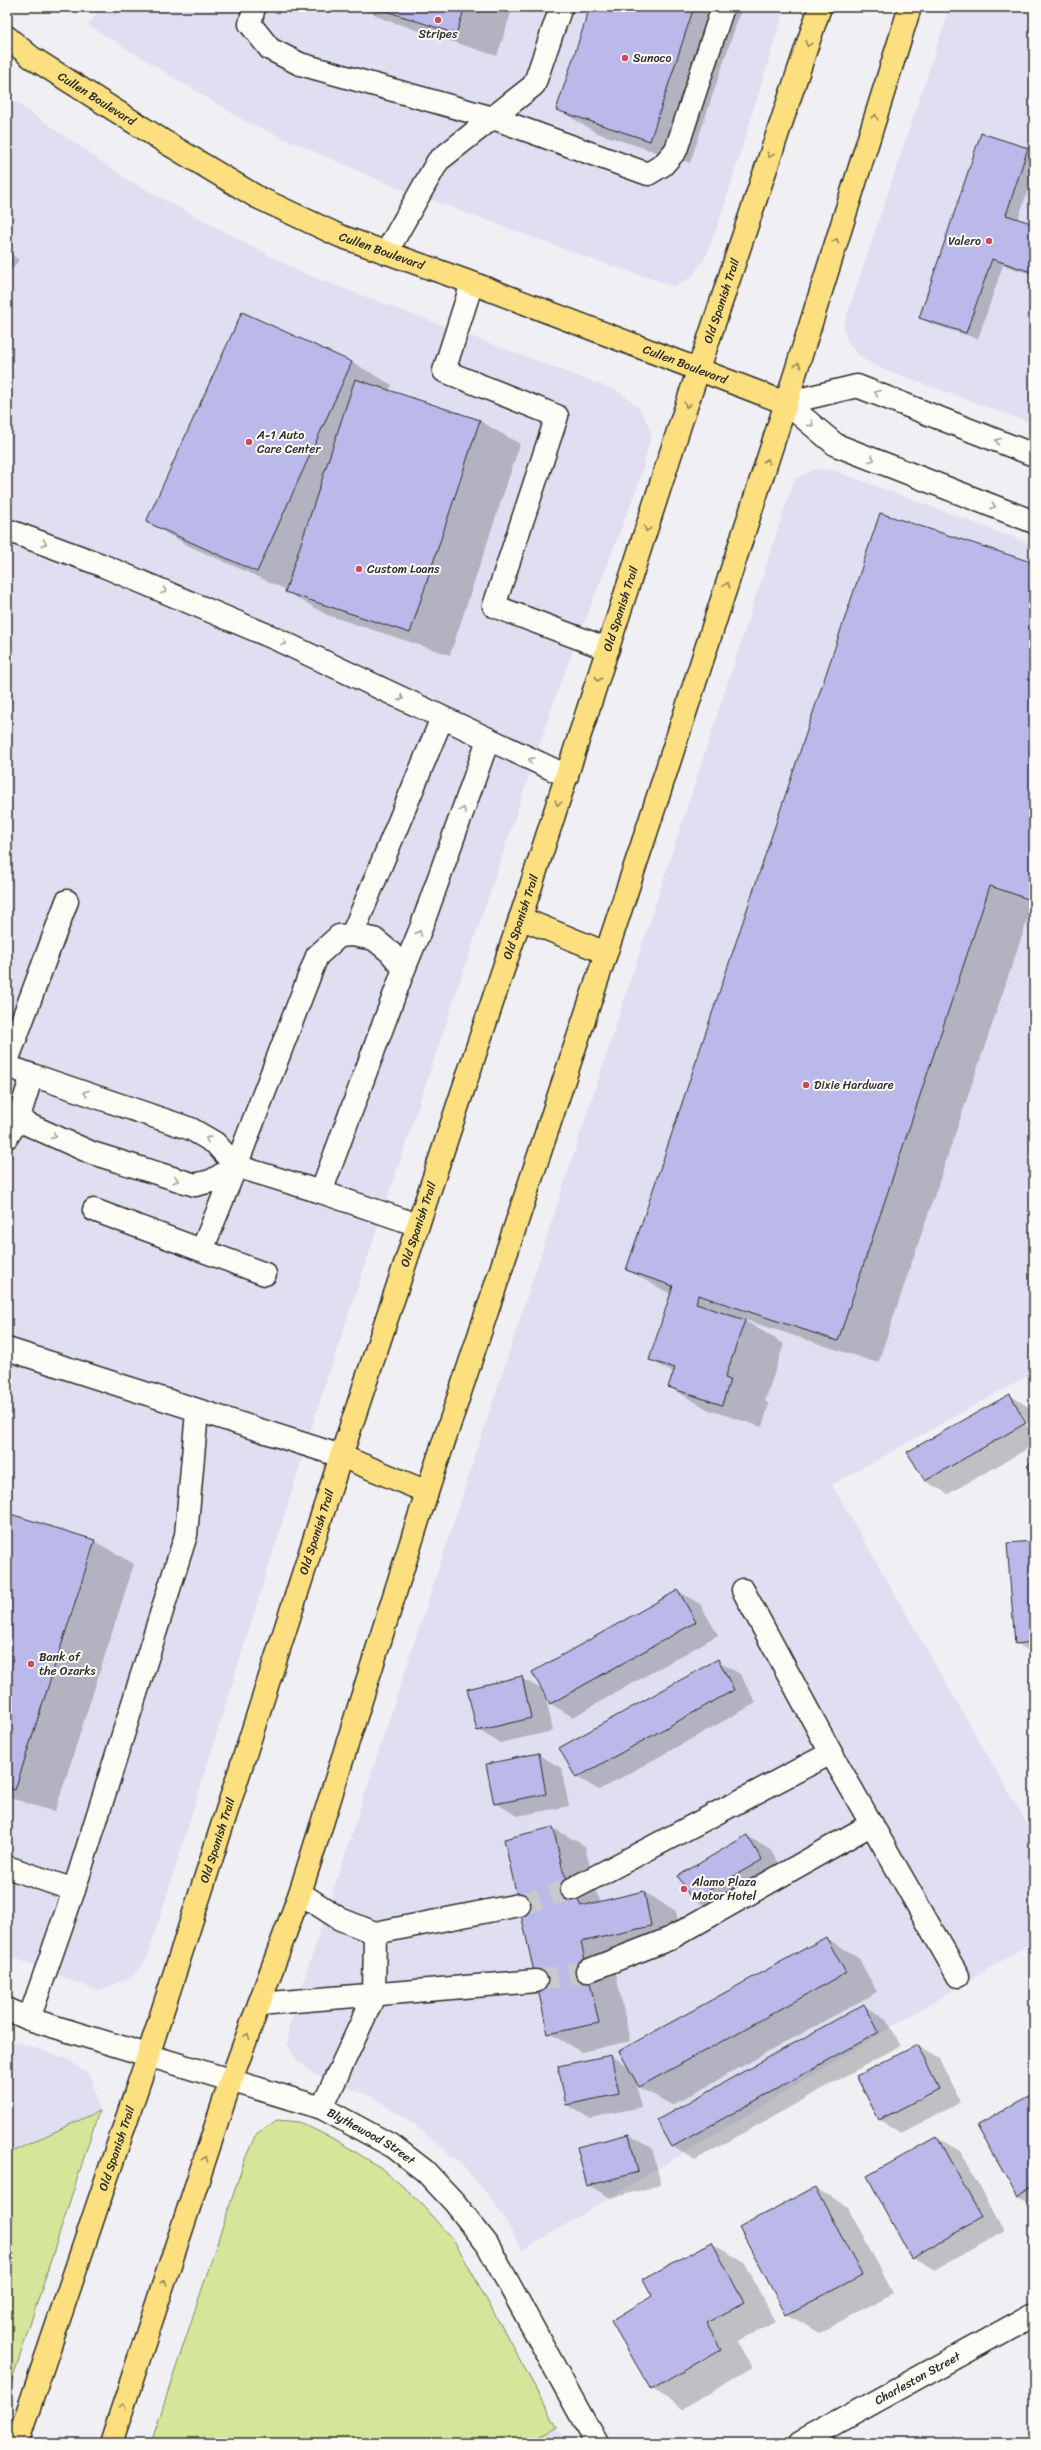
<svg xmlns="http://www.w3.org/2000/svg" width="1041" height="2450" font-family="Sriracha,sans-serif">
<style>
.built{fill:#e0dff1}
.green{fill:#d4e69a;stroke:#808862}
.shadow{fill:#0003;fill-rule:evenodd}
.building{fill:#bab9ea;stroke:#2b2b2b}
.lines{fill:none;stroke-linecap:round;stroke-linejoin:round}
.minor-tunnel{stroke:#c9c8cc;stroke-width:22;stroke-dasharray:22 11;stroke-linecap:butt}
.minor-casing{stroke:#2b2b2b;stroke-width:25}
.major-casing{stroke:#2b2b2b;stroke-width:25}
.minor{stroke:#fdfcf7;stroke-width:22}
.major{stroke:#fce080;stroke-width:22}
.oneway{stroke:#948656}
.oneway2{stroke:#9e9e9b}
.poi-dot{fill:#d1495b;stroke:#fdfcf7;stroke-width:1.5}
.labels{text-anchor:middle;stroke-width:4;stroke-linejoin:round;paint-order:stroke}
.poi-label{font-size:12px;fill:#2b2b2b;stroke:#fdfcf7;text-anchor:start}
.street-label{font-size:12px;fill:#2b2b2b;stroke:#fdfcf7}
</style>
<rect width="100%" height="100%" fill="#f0eff4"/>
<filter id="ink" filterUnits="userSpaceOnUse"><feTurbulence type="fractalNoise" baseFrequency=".025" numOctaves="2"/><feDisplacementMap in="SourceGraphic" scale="8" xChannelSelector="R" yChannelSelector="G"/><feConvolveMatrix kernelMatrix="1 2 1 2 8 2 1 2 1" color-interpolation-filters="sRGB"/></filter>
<g filter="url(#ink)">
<g class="built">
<polygon points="102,7 785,7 721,216 706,256 692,277 674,286 597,261 393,186 245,121 88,25"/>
<polygon points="950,7 1034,7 1034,424 880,368 863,359 849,345 843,327"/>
<polygon points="7,96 128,180 300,272 620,392 640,409 652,433 638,486 557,692 324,1388 147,1959 131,1977 99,1991 7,1955"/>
<polygon points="816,469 836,471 1034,545 1034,1372 832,1485 1034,1836 1034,1941 522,2251 507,2223 490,2197 458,2161 412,2123 375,2098 315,2075 298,2061 288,2046 288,2029 784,510 795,478"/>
<polygon points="7,2039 66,2058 92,2077 99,2111 7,2154"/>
<polygon points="557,2427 566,2443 529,2443"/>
</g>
<g class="green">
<polygon points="99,2111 7,2396 7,2154"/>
<polygon points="277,2120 299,2122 338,2141 381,2168 413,2195 455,2242 557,2427 529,2443 151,2443 245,2159 256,2134"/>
</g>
<g class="shadow">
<polygon points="362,7 513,7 497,56 383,19"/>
<polygon points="591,7 742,7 690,163 597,133 557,109"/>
<polygon points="981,134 1034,153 1034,171 1018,220 1034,225 1034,275 1003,265 978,339 932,324 920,318"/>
<polygon points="7,251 19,260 7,275"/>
<polygon points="352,362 392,385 389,391 480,421 520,444 450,655 327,615 287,592 287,590 187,545 147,522"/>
<polygon points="1034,565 1034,910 1031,909 878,1363 742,1319 784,1344 765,1401 769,1404 762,1427 709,1410 669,1387 674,1373 650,1360 672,1295 627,1270"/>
<path d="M1010,1395l24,16v34l-86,49 -23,-13zM1019,1413h3l8,14 -2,1z"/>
<polygon points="7,1514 94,1541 134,1564 55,1812 7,1797"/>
<polygon points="1034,1542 1034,1654 1016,1643"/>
<polygon points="678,1591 700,1604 718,1635 573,1717 551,1704 545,1694 553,1731 500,1743 478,1730 521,1678 543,1690"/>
<polygon points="718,1661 740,1674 756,1703 599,1790 577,1777"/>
<polygon points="539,1755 561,1768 569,1806 518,1816 495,1803"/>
<polygon points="553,1828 585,1846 595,1890 601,1902 644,1892 676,1911 683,1944 613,1960 630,2041 581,2052 549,2033"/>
<polygon points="747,1836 770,1849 784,1873 716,1912 693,1899"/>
<polygon points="826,1938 858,1957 877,1992 672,2105 639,2087 636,2081 641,2107 590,2118 567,2105 611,2056 628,2066"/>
<polygon points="864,2006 886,2019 901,2045 695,2160 673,2147 658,2120"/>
<polygon points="917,2046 939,2059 961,2102 902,2133 880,2120 858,2076"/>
<polygon points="1034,2095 1034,2205 1019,2197 979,2126"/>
<polygon points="629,2135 652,2148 661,2185 611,2198 588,2185"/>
<polygon points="937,2138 960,2151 1004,2231 935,2270 912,2257"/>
<polygon points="815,2188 848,2207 893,2293 819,2333 787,2314"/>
<polygon points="712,2244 744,2262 775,2322 737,2342 752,2368 684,2408 652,2389 612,2322 653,2297"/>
</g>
<g class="building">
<polygon points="374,7 465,7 456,34"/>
<polygon points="590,7 694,7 650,141 556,110"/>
<polygon points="981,133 1028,148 1006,215 1034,224 1034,273 992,259 966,333 919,318"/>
<polygon points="242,312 352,362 257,572 146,522"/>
<polygon points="355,379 480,420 410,633 285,592"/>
<polygon points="880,513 1034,563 1034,901 990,886 838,1341 698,1295 696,1304 745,1320 725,1378 730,1380 722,1405 668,1387 675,1368 649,1360 673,1286 626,1270"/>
<polygon points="1010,1394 1026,1423 925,1481 907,1452"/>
<polygon points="1034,1460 1034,1475 1027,1466"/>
<polygon points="7,1513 95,1540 15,1790 7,1787"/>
<polygon points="1034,1541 1034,1642 1015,1644 1007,1543"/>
<polygon points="678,1590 696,1622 550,1704 532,1672"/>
<polygon points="718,1659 734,1690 576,1778 559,1748"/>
<polygon points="522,1676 531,1718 477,1731 467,1689"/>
<polygon points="539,1753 546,1794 494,1804 486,1764"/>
<polygon points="553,1827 563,1871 581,1906 644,1891 651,1926 581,1942 599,2023 548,2034 504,1839"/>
<polygon points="747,1835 762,1860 692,1900 678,1876"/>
<polygon points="826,1937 846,1973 639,2087 619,2051"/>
<polygon points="864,2004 879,2032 672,2147 657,2120"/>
<polygon points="917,2045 939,2089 879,2120 856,2076"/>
<polygon points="611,2055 619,2094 566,2105 558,2066"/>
<polygon points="1034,2094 1034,2188 1018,2197 977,2125"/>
<polygon points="629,2134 638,2172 587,2186 577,2147"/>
<polygon points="937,2137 982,2218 911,2258 867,2176"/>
<polygon points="815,2187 862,2275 786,2315 739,2227"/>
<polygon points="712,2242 744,2303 706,2323 721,2349 651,2390 611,2321 652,2296 643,2279"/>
</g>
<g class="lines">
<g class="minor-tunnel">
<polyline points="519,1905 572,1889"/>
<polyline points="536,1981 587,1971"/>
</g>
<defs>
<g id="minor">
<polyline points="254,7 250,24 270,49 300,64 493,118 648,174 663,165 676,150 723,7"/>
<polyline points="386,253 438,161 534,85 561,7"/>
<polyline points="472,283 444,371 557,416 494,606 608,649"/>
<polyline points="786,403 836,445 1034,522"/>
<polyline points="786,403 857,386 1034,455"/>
<polyline points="7,530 99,564 274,638 567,776"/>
<polyline points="352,935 442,718"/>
<polyline points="404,969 421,928 488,740"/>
<polyline points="7,1061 67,901"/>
<polyline points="32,1075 191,1129 215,1143 236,1166"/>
<polyline points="18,1120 92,1153 195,1185 211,1181 236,1166"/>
<polyline points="7,1137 18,1120 32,1075 18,1070"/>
<polyline points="321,1192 404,969 390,952 374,939 352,935 339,936 317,956 236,1166 321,1192 418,1225"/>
<polyline points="94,1210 265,1274"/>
<polyline points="202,1250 236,1166"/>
<polyline points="7,1349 341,1456"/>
<polyline points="743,1590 831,1753 958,1976"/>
<polyline points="7,1867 74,1890"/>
<polyline points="572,1889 831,1753"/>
<polyline points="300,1893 340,1919 375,1933 519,1905"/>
<polyline points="587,1971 669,1939 872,1824"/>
<polyline points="259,2004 536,1981"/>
<path id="s1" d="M7,2009l22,10 293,89 72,39 31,24 30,32 32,41 109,199"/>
<polyline points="29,2019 74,1890 186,1535 197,1412"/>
<polyline points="322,2108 374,1996 375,1933"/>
<path id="s2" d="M800,2443l234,-129"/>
</g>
<g id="major">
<path id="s3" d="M7,37l24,20 134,85 92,55 83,39 132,47 314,120"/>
<polyline points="520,918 606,953"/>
<polyline points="341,1456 427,1492"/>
<path id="s4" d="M17,2443l131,-387 193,-600 187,-561 152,-470 140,-418"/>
<polyline points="111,2443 231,2080 300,1893 427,1492 647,830 786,403 910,7"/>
</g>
</defs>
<use href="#minor" class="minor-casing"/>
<use href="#major" class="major-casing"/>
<use href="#minor" class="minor"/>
<use href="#major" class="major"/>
</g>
<defs><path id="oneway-chevron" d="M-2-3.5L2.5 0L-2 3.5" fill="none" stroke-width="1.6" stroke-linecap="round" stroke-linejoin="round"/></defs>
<g class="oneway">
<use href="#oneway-chevron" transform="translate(808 44) rotate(109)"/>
<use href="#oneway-chevron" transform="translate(875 117) rotate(-73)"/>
<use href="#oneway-chevron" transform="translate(770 155) rotate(108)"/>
<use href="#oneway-chevron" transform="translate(836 241) rotate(-73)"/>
<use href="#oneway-chevron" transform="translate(798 365) rotate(-73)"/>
<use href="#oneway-chevron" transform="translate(687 405) rotate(108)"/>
<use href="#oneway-chevron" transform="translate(767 461) rotate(-71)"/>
<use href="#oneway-chevron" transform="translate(647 529) rotate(108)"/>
<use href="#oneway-chevron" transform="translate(727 585) rotate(-72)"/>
<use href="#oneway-chevron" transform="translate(598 679) rotate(108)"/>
<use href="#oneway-chevron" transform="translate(558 803) rotate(108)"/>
<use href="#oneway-chevron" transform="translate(247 2036) rotate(-70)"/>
<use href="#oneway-chevron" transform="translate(205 2159) rotate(-72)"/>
<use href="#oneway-chevron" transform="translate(164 2282) rotate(-72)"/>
<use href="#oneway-chevron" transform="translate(123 2406) rotate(-72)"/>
</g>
<g class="oneway2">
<use href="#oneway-chevron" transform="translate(877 393) rotate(-159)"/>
<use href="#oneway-chevron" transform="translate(811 424) rotate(41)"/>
<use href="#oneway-chevron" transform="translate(998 441) rotate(-158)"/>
<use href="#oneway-chevron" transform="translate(872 459) rotate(21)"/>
<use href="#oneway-chevron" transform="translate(993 506) rotate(21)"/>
<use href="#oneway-chevron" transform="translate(44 543) rotate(20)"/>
<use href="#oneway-chevron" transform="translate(164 591) rotate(23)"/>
<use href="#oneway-chevron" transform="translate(284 643) rotate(25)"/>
<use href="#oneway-chevron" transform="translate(401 698) rotate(25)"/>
<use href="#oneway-chevron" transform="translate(531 760) rotate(-156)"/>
<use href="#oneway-chevron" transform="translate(463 810) rotate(-70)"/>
<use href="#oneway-chevron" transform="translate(419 933) rotate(-67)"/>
<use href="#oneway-chevron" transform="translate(86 1093) rotate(-161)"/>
<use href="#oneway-chevron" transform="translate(54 1136) rotate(24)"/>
<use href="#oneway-chevron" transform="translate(208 1139) rotate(-151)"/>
<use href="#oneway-chevron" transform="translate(176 1180) rotate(16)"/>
</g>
</g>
<g class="poi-dot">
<circle cx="438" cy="20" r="4"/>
<circle cx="625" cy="58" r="4"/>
<circle cx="989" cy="241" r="4"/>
<circle cx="249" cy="442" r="4"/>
<circle cx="359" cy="569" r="4"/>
<circle cx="806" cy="1085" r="4"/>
<circle cx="31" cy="1664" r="4"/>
<circle cx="684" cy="1889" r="4"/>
</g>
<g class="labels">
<g class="poi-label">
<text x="438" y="38" text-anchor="middle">Stripes</text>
<text x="633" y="62">Sunoco</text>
<text x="981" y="245" text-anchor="end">Valero</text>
<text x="257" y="439">A-1 Auto<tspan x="257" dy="14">Care Center</tspan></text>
<text x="367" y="573">Custom Loans</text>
<text x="814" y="1089">Dixie Hardware</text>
<text x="39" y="1661">Bank of<tspan x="39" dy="14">the Ozarks</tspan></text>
<text x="692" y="1886">Alamo Plaza<tspan x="692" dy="14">Motor Hotel</tspan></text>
</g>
<g class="street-label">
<text dy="4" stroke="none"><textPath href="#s3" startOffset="109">Cullen Boulevard</textPath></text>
<text dy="4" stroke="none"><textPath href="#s3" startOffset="433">Cullen Boulevard</textPath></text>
<text dy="4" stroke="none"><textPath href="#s4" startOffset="2255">Old Spanish Trail</textPath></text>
<text dy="4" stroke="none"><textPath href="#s3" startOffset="757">Cullen Boulevard</textPath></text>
<text dy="4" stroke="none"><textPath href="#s4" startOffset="1931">Old Spanish Trail</textPath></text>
<text dy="4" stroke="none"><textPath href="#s4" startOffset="1607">Old Spanish Trail</textPath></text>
<text dy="4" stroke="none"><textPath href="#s4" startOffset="1283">Old Spanish Trail</textPath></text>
<text dy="4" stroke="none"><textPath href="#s4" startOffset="959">Old Spanish Trail</textPath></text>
<text dy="4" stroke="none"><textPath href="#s4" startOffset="635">Old Spanish Trail</textPath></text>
<text dy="4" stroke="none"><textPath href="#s1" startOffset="387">Blythewood Street</textPath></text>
<text dy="4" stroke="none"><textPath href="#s4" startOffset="311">Old Spanish Trail</textPath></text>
<text dy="4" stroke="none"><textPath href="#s2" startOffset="134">Charleston Street</textPath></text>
</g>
</g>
<rect width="1041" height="2450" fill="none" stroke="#fdfcf7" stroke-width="24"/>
<rect x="12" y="12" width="1017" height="2426" fill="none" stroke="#2b2b2b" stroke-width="1.5" filter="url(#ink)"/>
</svg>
